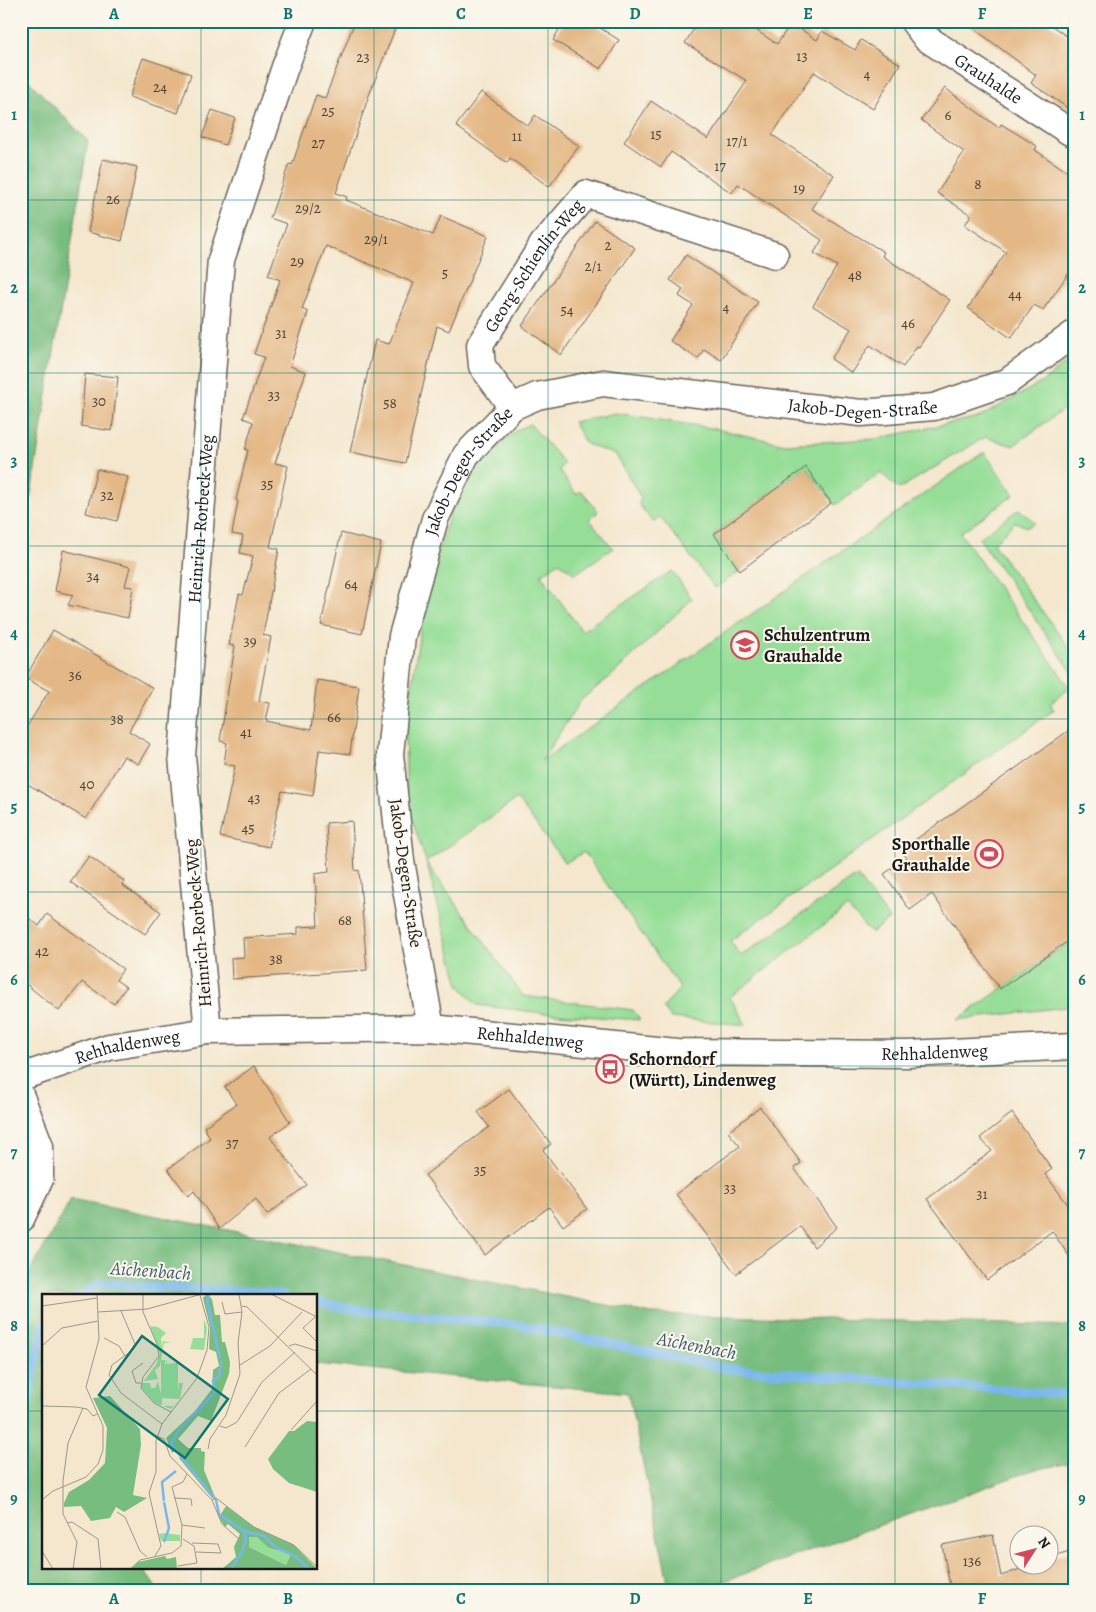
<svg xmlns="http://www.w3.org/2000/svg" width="1096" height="1612" font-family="Alegreya,serif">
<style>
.green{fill:#96de98;stroke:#597d5a}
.forest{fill:#78bd80;stroke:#4a6c4e}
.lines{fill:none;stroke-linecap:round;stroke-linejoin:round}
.stream{stroke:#78b7ec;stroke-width:9}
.building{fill:#e4b886}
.street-casing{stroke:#68635a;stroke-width:29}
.street{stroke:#fff;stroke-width:26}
.grid{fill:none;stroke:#0f766e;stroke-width:1;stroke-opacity:0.55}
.labels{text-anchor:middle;stroke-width:4;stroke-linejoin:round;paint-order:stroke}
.number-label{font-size:15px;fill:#4e4336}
.street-label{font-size:18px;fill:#1c1c1c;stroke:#fbf7ec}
.poi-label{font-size:18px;font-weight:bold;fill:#1c1c1c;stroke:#fbf7ec;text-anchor:start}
.water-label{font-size:19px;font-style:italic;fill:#415a6f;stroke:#fbf7ec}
.inset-river{fill:none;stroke:#78b7ec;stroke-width:2.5}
.inset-road{fill:none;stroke:#9e9687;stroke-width:1}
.view{fill:#0f766e;fill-opacity:0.15;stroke:#0f766e;stroke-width:2.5}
.inset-edge{fill:none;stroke:#1c1c1c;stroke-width:2.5}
.neatline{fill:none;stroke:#0f766e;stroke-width:2}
.grid-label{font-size:16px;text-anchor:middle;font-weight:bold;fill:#0f766e}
</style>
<rect width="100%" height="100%" fill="#fbf7ec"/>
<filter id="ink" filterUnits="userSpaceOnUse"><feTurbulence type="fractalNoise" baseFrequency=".02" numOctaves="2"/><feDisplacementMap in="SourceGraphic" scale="10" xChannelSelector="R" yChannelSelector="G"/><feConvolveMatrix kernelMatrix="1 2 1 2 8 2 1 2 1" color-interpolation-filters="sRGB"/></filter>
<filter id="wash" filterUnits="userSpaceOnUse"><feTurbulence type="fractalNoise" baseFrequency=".0096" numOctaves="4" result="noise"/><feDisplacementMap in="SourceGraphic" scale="20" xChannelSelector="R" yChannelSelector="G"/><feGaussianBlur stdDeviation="1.12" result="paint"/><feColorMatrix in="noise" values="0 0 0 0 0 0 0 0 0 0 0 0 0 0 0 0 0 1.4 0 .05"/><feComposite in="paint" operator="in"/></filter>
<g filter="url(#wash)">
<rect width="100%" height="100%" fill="#f4e7ce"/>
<g class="green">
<polygon points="1075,355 1075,401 1013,446 985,437 899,489 881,473 835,505 806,467 714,534 740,571 715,588 660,517 653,522 639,505 641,498 616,455 586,444 573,422 616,413 711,428 785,444 875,439 980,417 1044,381"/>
<polygon points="530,424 564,463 559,470 576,494 582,491 598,512 589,519 613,548 575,574 559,562 541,575 582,631 672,571 692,599 611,676 582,699 541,761 984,452 1014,495 960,533 1070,688 1050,703 1054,710 730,941 741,956 857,876 889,919 871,933 847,907 730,997 746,1025 671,1018 663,1008 680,988 584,852 565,863 517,799 426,862 523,996 633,1010 640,1020 542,1013 477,1005 459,985 426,861 407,805 405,728 426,594 450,513 476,469 515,431"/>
<polygon points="1019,509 1035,523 1027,527 1015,522 993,544 1075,656 1075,676 979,538"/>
<polygon points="1075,938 1075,1000 1066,1007 957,1020"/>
</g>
<g class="forest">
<polygon points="21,73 88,141 21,555"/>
<polygon points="71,1199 652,1314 1075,1326 1075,1462 1033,1470 697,1591 670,1591 628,1393 316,1364 316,1296 44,1296 44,1568 142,1568 159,1591 21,1591 21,1288"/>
</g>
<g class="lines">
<g class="stream">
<polyline points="81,1296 99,1283 148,1287 264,1292 284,1296"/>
<polyline points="316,1302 352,1309 520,1325 730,1369 1075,1395"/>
<polyline points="21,1431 44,1325"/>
</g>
</g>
<g id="blocks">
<g class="building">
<polygon points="355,21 398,21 368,98 336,193 347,197 346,200 433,235 441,216 488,236 449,331 437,326 405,463 350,452 375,340 389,344 414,283 326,246 302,309 308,312 290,366 306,372 275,463 288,466 270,547 279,549 263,635 271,637 259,701 270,703 266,721 311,730 317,680 359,686 350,754 319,750 313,796 282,791 269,847 220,837 235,766 224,764 227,743 220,741 235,646 229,645 239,594 243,595 253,556 240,553 243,536 232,534 238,501 236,500 248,450 245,450 253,422 243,418 264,357 254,354 280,280 268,275 287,224 270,218 289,164 292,165 316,95 325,98"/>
<polygon points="564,21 589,21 619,40 601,69 553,40"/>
<polygon points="699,21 742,21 777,44 791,23 817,40 822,31 855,50 861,40 900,64 873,109 814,72 772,135 834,175 812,209 884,252 882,256 950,300 919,347 917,346 903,367 870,345 852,373 831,359 851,329 813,306 837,266 814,253 822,240 738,184 732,193 671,152 661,167 624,142 651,101 708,139 747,81 685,43"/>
<polygon points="964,21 1045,21 1075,42 1075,113 1031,83 1036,75"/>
<polygon points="143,58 191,74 178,113 129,97"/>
<polygon points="945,88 999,128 1001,124 1037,146 1035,150 1075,177 1075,264 1043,310 1034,305 1011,338 968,308 1006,252 965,225 971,215 937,193 964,152 921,120"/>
<polygon points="481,92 528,126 535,115 579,146 549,187 510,158 507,163 456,126"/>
<polygon points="212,110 235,118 225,145 202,137"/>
<polygon points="103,159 137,167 122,241 88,232"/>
<polygon points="595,221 635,248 561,355 522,326"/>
<polygon points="686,255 758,302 721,360 704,349 698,359 670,341 693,305 679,296 683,289 670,280"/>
<polygon points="85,374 118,377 112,431 81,426"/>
<polygon points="806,467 831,503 740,571 714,534"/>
<polygon points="97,469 128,477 117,521 86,513"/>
<polygon points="341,533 381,543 362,634 321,625"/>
<polygon points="63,550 130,567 125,586 133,587 128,618 68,605 73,595 55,591"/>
<polygon points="53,630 153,688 129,731 150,744 138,764 124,756 86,819 21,780 21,736 49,691 25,678"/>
<polygon points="1075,726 1075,936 1000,989 932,894 910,910 884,874 907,858 901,850"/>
<polygon points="352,821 355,871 359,870 367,970 232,979 231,958 244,957 243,938 298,934 298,927 318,926 315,874 329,872 326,823"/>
<polygon points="89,856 124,881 122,885 161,912 145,934 70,882"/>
<polygon points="21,912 39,926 47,914 123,969 116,980 126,987 114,1004 82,982 59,1011 21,980"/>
<polygon points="254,1066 290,1122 270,1137 307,1185 267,1215 256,1199 219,1229 194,1191 188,1196 168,1169 210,1138 204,1127 236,1104 225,1087"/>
<polygon points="509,1089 551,1144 543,1150 587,1209 563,1226 549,1207 485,1255 425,1175 489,1127 478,1112"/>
<polygon points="760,1107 801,1163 794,1168 837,1227 814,1247 800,1226 736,1274 676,1194 740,1146 728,1132"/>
<polygon points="1012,1113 1052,1169 1045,1174 1075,1214 1075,1265 1052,1231 987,1280 927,1199 992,1151 980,1138"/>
<polygon points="993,1535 1001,1576 1034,1564 1048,1564 1048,1559 1075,1550 1075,1591 951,1591 942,1545"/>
</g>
</g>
</g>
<g filter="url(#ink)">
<use href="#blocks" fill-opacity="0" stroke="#68635a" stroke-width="1"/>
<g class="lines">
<defs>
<g id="street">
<path id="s1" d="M913,21l13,17 144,94"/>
<path id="s2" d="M512,407l-30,-41 -2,-21 63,-101 43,-50 189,61"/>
<path id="s3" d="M431,1028l-30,-167 -11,-107 12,-118 33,-117 31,-64 46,-48 25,-11 66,-13 258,30 73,-6 73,-25 68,-49"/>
<path id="s4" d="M208,1031l-26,-275 39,-496 64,-193 18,-46"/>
<path id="s5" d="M21,1077l88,-30 99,-16 223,-3 246,24 231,2 167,-8"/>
<polyline points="21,1097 40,1146 40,1179 21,1219"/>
</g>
</defs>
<use href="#street" class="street-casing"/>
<use href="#street" class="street"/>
</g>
</g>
<path class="grid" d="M201,21v1275M374,21v1570M548,21v1570M721,21v1570M895,21v1570M21,200h1054M21,373h1054M21,546h1054M21,719h1054M21,892h1054M21,1066h1054M21,1238h1054M21,1411h23M316,1411h759M201,1568v23"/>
<defs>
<symbol id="school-ring" viewBox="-11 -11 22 22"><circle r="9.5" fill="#fbf7ec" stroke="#d1495b" stroke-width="1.5"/><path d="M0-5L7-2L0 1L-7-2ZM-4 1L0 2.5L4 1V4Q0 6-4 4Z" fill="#d1495b"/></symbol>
<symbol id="stadium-ring" viewBox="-11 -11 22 22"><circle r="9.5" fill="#fbf7ec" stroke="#d1495b" stroke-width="1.5"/><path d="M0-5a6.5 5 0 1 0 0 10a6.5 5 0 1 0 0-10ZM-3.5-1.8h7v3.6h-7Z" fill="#d1495b"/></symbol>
<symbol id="bus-ring" viewBox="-11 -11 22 22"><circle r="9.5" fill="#fbf7ec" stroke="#d1495b" stroke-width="1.5"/><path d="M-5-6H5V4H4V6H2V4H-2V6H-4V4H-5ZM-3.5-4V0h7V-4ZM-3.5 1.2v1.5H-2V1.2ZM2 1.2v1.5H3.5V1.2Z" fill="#d1495b"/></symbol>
</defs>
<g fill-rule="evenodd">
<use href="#school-ring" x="729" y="629" width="32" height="32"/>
<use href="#stadium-ring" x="973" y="838" width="32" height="32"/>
<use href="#bus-ring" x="594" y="1053" width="32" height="32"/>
</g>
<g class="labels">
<g class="number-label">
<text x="802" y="61">13</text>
<text x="363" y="62">23</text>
<text x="867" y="79">4</text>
<text x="160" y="92">24</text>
<text x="328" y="116">25</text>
<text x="948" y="120">6</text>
<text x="656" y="139">15</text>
<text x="517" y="141">11</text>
<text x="737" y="146">17/1</text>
<text x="318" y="148">27</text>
<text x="720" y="171">17</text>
<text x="978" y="189">8</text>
<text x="799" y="193">19</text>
<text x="113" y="204">26</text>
<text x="308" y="213">29/2</text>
<text x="376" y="244">29/1</text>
<text x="608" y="250">2</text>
<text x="297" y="266">29</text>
<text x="593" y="271">2/1</text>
<text x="445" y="278">5</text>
<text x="855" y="280">48</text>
<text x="1015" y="299">44</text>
<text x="726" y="312">4</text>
<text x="567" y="315">54</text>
<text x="908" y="328">46</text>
<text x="281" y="338">31</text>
<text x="274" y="400">33</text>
<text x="99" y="406">30</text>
<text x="390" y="408">58</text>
<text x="267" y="489">35</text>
<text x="107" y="500">32</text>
<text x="93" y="581">34</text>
<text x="351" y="589">64</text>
<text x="250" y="646">39</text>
<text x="75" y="680">36</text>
<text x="334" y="722">66</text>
<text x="117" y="724">38</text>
<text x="246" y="737">41</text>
<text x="87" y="789">40</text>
<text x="254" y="803">43</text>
<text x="248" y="833">45</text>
<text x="345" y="925">68</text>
<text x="42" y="956">42</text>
<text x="276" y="964">38</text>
<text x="232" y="1148">37</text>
<text x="480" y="1175">35</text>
<text x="730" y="1193">33</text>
<text x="982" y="1199">31</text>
<text x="972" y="1566">136</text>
</g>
<g class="street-label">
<text dy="6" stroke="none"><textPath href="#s1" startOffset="96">Grauhalde</textPath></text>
<text dy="6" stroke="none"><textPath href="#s2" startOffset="168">Georg-Schienlin-Weg</textPath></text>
<text dy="6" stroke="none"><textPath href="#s3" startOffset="1011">Jakob-Degen-Straße</textPath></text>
<text dy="6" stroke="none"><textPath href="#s3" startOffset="576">Jakob-Degen-Straße</textPath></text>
<text dy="6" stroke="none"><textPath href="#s4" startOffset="514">Heinrich-Rorbeck-Weg</textPath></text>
<text transform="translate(406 873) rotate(82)" y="6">Jakob-Degen-Straße</text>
<text transform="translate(198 923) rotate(-95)" y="6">Heinrich-Rorbeck-Weg</text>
<text dy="6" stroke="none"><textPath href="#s5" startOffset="516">Rehhaldenweg</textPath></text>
<text dy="6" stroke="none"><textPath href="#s5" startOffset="111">Rehhaldenweg</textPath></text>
<text dy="6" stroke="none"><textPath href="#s5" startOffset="921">Rehhaldenweg</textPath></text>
</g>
<g class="poi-label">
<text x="764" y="641">Schulzentrum<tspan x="764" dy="21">Grauhalde</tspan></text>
<text x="970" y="850" text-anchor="end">Sporthalle<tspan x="970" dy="21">Grauhalde</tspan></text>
<text x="629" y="1065">Schorndorf<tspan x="629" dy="21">(Württ), Lindenweg</tspan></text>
</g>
<g class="water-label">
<text transform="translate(151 1270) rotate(4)" y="7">Aichenbach</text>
<text transform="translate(697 1345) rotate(11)" y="7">Aichenbach</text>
</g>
</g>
<g transform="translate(42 1294)">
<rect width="275" height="275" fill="#f4e7ce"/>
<path d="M162,25l3,9 -3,22 -14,-1 3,-11h11zM108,32l8,1 8,6 -5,5 1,11 1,-8 8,2h-7l-4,23 -5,4 3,9 -14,2 12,-16 4,-11zM119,66h4v4h10l-9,-1v-3h1v3h11v29l1,-9h4l-3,16 -18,-1v8h11l5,-6 -7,9 -13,-5 -4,-2 -12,-14v-5h8l1,5h4l3,-7 3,13zM123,239l15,2v6h-19l-2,-7zM207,241l16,4 4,9 18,5 3,3 -4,9 -37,-18 -2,-4z" fill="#96de98"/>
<path d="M165,0l5,5 3,16h5l2,27h3l5,20 -1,12 -18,47 -13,-5 -20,23 10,9h13v3l4,1 -1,18 11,27 -3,1 -33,-40 2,-2 -5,-6 -4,3 -6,-15 29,-27 17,-22 1,-19 6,-4 -3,-14 -7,-3 1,-22 -7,-29zM68,102l30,33 1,16 -8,50 14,3 -23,14 -8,-5 -6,11 -19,3 -10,-15 -17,1v-4l5,-11 20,-12 16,-17 2,-35 -14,-30zM265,127l10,1v70l-28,-9 -16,-14 -5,-10 21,-28h5zM184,212l28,21 40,18 23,24h-95l14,-12 -2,-10 6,-13 -12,-10 -3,3 -6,-10zM207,243h8l12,11 18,5 3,3 -4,9 -37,-18zM123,262l2,3 9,-2 1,12h-46l7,-7z" fill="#78bd80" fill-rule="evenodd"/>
<path class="inset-river" d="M167,0l-2,8 13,56M179,67l-2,15 -6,5 2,11 -37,39 -7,13 45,56 3,14 25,17 20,5 11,11 20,9 14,13M122,207l-2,-19 14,-11M122,208l5,26 -5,14M189,275l11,-17 4,-13 -2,-8"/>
<path class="inset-road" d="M101,0v18l14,32 2,12 -16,21 -2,11 13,15 17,9M229,0l46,23M180,8l3,12 17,-2M0,12l55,-8M200,12l5,1 70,68M79,17l14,33 -5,8 -18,13 -3,10 12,18 41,31M56,18l49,-3 55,-15M273,23l-12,11 14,14M62,44l15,8 6,10M0,52l20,-18 36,-7M247,52l6,-2 22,7M198,71l30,-19 32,-34M99,89h-5l-4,-12 11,-8M0,112l34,1 11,2 6,7 4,-2M178,132l6,2 11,-6 25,-40 33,-30M249,136l26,-29M115,142l7,3 6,17 42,44 10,24 19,17M203,153l34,-54 32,-24M166,155l2,-10 16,-24 14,-41 -2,-31 4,-31 -3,-18M132,204l17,1 1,7M0,206l11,-9 33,-14 12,-13 5,-14v-24l-17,-39 13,-48 -2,-45M170,206l4,-2 38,29 40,18 23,22M75,218l8,5 15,34 7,6M25,229l5,-1 26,17 3,30M140,231l23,3M150,249l26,1 3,9 -25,-1M0,257l11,18M113,262l6,-10 -12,-53 7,-21v-31l6,-17 35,-46 10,-28 2,-23 -9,-32M136,272l19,-3 -3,-17 -11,-7M31,275l4,-27 -14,-28v-33l5,-38 15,-35M88,275l10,-9 32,-7 9,-7 1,-21 -10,-38 11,-5 4,-8"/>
<path class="view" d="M100,42l86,63 -43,59 -86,-63z"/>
<rect width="275" height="275" class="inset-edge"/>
</g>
<rect width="1096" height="1612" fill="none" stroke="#fbf7ec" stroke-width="55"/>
<g transform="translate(1034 1550) rotate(54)"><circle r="24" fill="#fbf7ec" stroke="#a29f99"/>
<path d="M0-4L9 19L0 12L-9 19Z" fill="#d1495b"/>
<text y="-8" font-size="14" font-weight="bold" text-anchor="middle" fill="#1c1c1c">N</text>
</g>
<rect x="28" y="28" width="1040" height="1556" class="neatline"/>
<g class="grid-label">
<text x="114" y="19">A</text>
<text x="288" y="19">B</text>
<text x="461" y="19">C</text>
<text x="635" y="19">D</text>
<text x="808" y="19">E</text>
<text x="982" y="19">F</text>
<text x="14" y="120">1</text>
<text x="1082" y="120">1</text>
<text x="14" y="293">2</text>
<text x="1082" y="293">2</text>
<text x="14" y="466">3</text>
<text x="1082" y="466">3</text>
<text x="14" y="639">4</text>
<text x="1082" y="639">4</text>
<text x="14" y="812">5</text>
<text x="1082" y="812">5</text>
<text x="14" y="985">6</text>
<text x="1082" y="985">6</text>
<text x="14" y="1158">7</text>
<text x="1082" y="1158">7</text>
<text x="14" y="1331">8</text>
<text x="1082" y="1331">8</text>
<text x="14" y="1504">9</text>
<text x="1082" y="1504">9</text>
<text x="114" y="1604">A</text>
<text x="288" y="1604">B</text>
<text x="461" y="1604">C</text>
<text x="635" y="1604">D</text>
<text x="808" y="1604">E</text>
<text x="982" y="1604">F</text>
</g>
</svg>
